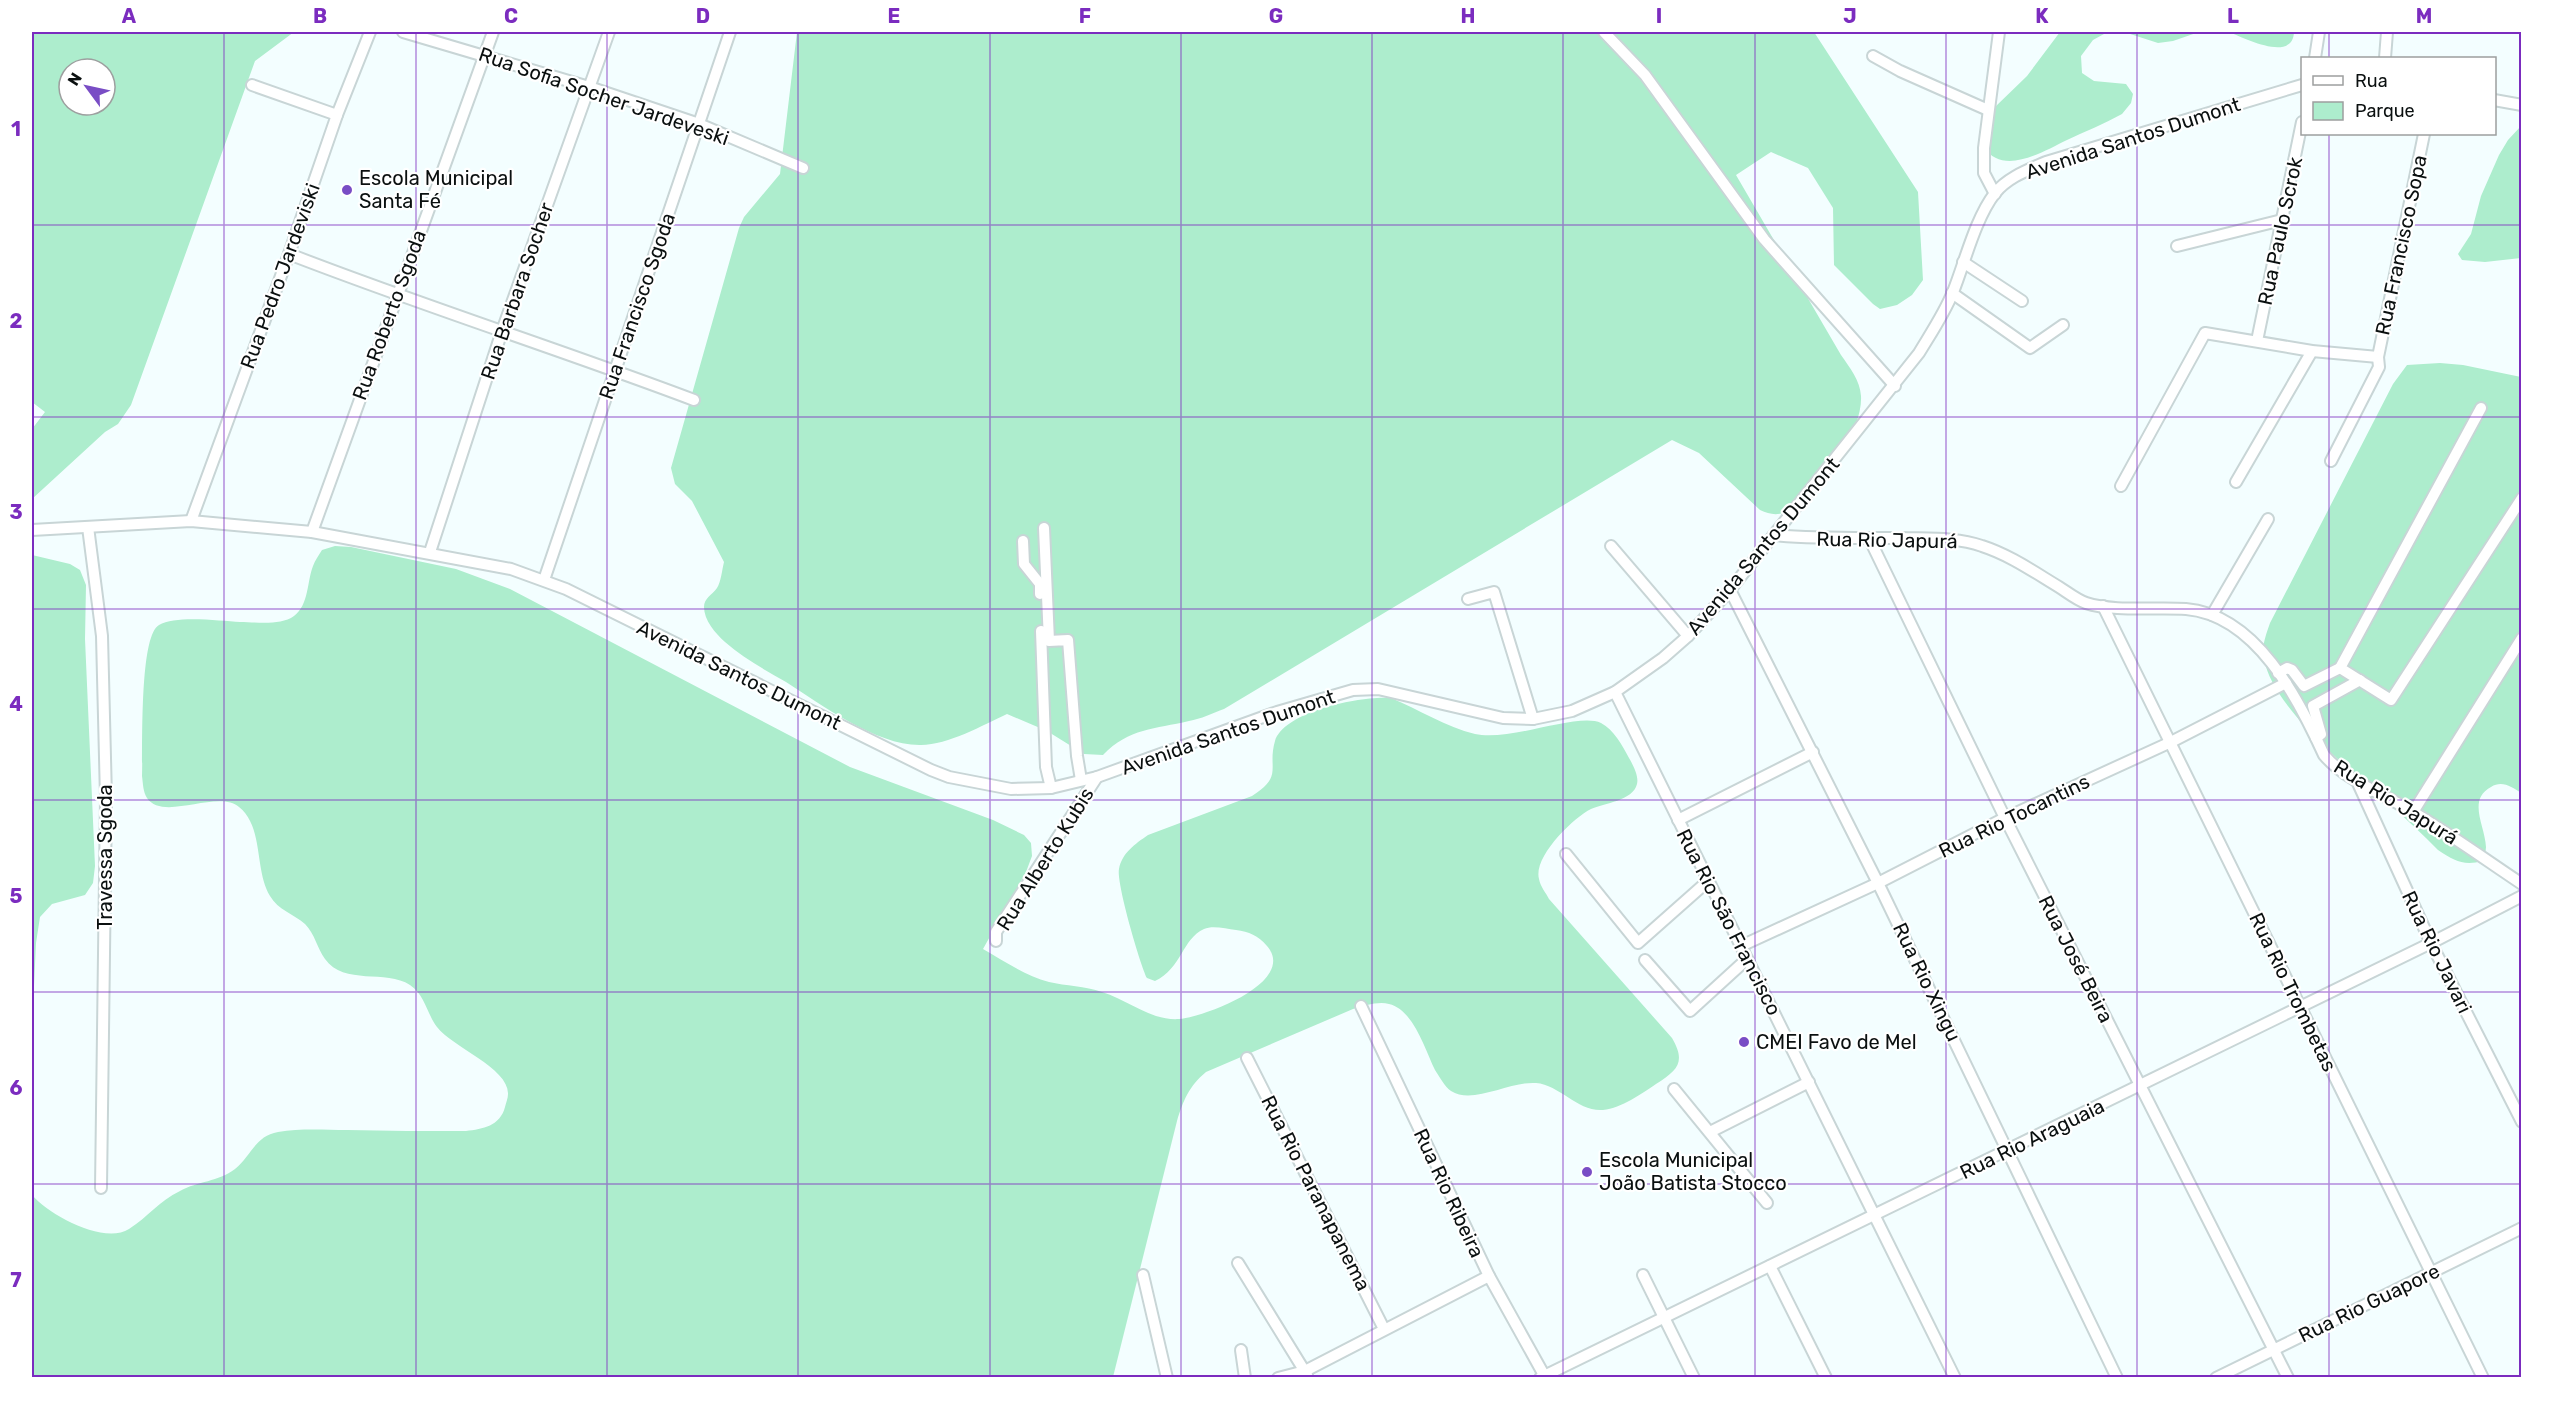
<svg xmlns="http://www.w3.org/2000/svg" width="2553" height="1409" font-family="Rubik,sans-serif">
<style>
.green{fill:#adedcd;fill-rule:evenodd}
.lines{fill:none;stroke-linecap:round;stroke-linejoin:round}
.minor-casing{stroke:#c8d5d6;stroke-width:14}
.minor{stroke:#fff;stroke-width:10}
.grid{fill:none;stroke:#7b2cbf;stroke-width:1.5;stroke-opacity:0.55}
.poi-dot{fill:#794dc5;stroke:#fff;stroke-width:2}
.labels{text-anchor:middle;stroke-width:4.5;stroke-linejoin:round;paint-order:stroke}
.street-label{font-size:20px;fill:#0b1010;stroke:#fff}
.poi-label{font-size:20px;fill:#0b1010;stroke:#fff;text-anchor:start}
.neatline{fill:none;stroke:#7b2cbf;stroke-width:2}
.grid-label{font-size:20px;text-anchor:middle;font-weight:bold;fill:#7b2cbf}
</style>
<rect width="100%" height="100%" fill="#f3feff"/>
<g class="green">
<path d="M32,32h262l-39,29 -124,344 -13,19 -13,8 -73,67v-70l13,-17 -13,-10zM69,69h36v36h-36z"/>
<path d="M797,32h1017l104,160 5,88 -11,15 -15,10 -17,4 -7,-5 -39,-39 -1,-57 -25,-40 -37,-16 -35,23 105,180c9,13 19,25 20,41 1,16 -8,39 -16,52 -8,15 -45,57 -59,64 -10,4 -17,2 -26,-2l-61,-57 -27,-13 -448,269c-11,4 -23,10 -35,12 -34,8 -60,7 -86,34l-19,-1 -37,-23 -40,-17c-24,11 -59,31 -86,31 -44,1 -99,-40 -135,-63 -21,-12 -43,-24 -61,-40 -10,-9 -21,-22 -21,-35 0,-9 8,-12 13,-19 4,-6 5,-18 7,-26l-32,-61 -17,-17 -4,-16 68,-240 5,-11 36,-43z"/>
<path d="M2060,32h139l-26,9 -15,2 -34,-11 -20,2 -11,6 -12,16 1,17 12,8 32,3 7,10 -2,9 -9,11c-18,10 -36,17 -55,26 -23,11 -64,37 -83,7l10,-39 33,-32z"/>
<path d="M2229,32h65c-1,31 -50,6 -65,0z"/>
<polygon points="2521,126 2521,258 2485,262 2462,260 2458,254 2471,234 2481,196 2499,155 2508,140"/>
<path d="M2440,363l23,2 58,12v416c-9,-6 -19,-13 -30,-6 -24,13 -6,38 -5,60 0,4 -2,9 -3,14 -20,5 -28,0 -45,-11 -15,-15 -30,-30 -47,-44 -37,-33 -118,-97 -127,-147 -3,-12 2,-24 6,-36l123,-239 14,-19z"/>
<path d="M335,546l16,1 105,22 54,20 340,178 143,53 31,15 7,8 1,13 -6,16 -43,77c21,12 43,27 66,33 17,4 36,4 53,10 26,8 49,29 77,27 25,-2 119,-37 88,-73 -9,-11 -18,-14 -31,-16 -10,-1 -23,-5 -32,-1 -22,10 -22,39 -49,52l-8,-3c-7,-14 -31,-96 -28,-109 3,-16 16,-25 29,-34l104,-39c32,-20 15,-28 23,-55 9,-30 88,-46 116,-43 27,11 55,29 84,36 35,8 103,-22 126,-11 13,7 21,22 28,35 4,7 10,18 8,26 -4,17 -33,19 -46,25 -18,9 -58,48 -52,70 1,7 7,14 10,20l123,139c14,24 6,32 -16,46 -15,10 -34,24 -53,26 -25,2 -43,-25 -67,-27 -26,-2 -63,22 -85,8 -6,-4 -12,-15 -16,-21 -10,-20 -21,-60 -46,-66 -11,-3 -25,2 -36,5l-147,63c-17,14 -23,29 -29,49l-64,256h-1081v-182c17,20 72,50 97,34 19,-12 30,-28 51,-38 18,-10 38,-9 55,-22 16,-13 20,-33 43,-37 23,-4 47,-2 69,-2 40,1 79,1 119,1 17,-2 34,-5 39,-24 1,-4 3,-9 3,-13 1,-26 -56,-47 -71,-67 -10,-13 -12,-32 -27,-42 -24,-16 -66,1 -85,-26 -8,-11 -10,-25 -20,-35 -11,-10 -27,-14 -35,-28 -16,-27 -6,-69 -31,-89 -21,-18 -76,15 -92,-9 -4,-6 -4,-15 -5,-22 1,-26 -3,-140 17,-151 17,-10 61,-4 81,-3 16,0 40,4 54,-6 15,-11 13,-35 19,-50 2,-6 6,-11 9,-16z"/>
<polygon points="32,555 70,564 80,570 86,585 85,639 95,866 93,883 85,895 52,904 40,917 36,943 32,1029"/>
</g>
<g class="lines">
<defs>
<g id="minor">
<polyline points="403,32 589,87 699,124 803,168"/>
<polyline points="1604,32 1645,75 1764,239 1895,386"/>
<polyline points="1873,56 1900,71 1988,110"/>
<polyline points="2315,58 2319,32"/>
<polyline points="2385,58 2387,32"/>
<polyline points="252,85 337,115"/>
<polyline points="2494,100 2522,105"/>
<polyline points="1995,194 1984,173 1984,148 1999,32"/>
<polyline points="2177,246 2282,220"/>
<path d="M289,254c134,52 270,95 405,146"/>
<polyline points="1963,262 2022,301"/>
<polyline points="1952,293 2030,348 2063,325"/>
<polyline points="2257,341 2302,122"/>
<polyline points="2481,408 2340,668 2391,700 2522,498"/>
<polyline points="2331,461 2379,367 2378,357 2424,134"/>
<polyline points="2236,482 2312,351"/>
<polyline points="2121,486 2205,333 2312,351 2378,357"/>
<polyline points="191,521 289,254 337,115 370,32"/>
<polyline points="88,527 102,636 106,798 101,1188"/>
<polyline points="1044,528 1049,641 1068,640 1077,756 1081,780"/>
<path d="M32,530l159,-9 121,11 199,37 55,20 365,181 18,7 62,12 40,-1 46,-11 180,-65 76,-22 25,-1 125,29 30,1 39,-8 43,-19 48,-34 25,-22 42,-46 189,-237c12,-20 25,-39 34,-61 12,-30 22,-73 42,-99 13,-16 33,-23 51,-31l256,-77"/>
<polyline points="312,532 493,32"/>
<path d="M1774,535c42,4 84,3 127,3 27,1 55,-1 81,8 28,9 52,26 77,41 8,5 18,13 27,16 27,9 71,4 100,6 70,6 112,89 138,146 22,26 60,39 89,57 37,22 73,48 109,72"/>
<polyline points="1869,538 2005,818 2288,1378"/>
<polyline points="1023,541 1024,564 1040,584 1040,594"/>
<polyline points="1611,546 1688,636"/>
<polyline points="430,552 502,331 609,32"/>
<polyline points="544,580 730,32"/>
<polyline points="1730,590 1878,883 2117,1378"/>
<polyline points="1468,599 1494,592 1533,719"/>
<polyline points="2103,606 2483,1378"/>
<polyline points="2212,615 2268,519"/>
<polyline points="1041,631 1046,767 1051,788"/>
<polyline points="2278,673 2287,668 2292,670 2304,686 2340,668"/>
<polyline points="1615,692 1955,1378"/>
<polyline points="2316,738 2321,734 2313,706 2360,680"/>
<polyline points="2357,781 2431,943 2522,1122"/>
<polyline points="2413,812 2522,638"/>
<polyline points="1678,820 1813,752"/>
<polyline points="1566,854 1638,943 1708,881"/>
<polyline points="996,941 996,932 1097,777"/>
<polyline points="1741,946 1878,883 2005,818 2171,742 2286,683"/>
<polyline points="1645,960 1690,1011 1747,959"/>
<polyline points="1361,1006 1489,1276 1544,1375"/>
<polyline points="1247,1058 1384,1329"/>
<polyline points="1674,1089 1767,1203"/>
<polyline points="1710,1132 1809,1082"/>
<polyline points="1238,1263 1307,1375"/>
<polyline points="1770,1266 1826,1378"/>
<polyline points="1143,1275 1167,1378"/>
<polyline points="1643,1275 1694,1378"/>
<polyline points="1241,1350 1245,1378"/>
<polyline points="1278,1378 1305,1371 1489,1276"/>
<polyline points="1540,1378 2431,943 2522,896"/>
<polyline points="2216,1378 2522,1228"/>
</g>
</defs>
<use href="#minor" class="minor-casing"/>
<use href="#minor" class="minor"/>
</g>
<path class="grid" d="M224,32v1346M416,32v1346M607,32v1346M798,32v1346M990,32v1346M1181,32v1346M1372,32v1346M1563,32v1346M1755,32v1346M1946,32v1346M2137,32v1346M2329,32v26M2329,134v1244M32,225h2490M32,417h2490M32,609h2490M32,800h2490M32,992h2490M32,1184h2490"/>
<g class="poi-dot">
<circle cx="347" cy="190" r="6"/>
<circle cx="1744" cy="1042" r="6"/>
<circle cx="1587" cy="1172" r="6"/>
</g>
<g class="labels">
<g class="street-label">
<text transform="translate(604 96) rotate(19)" y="7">Rua Sofia Socher Jardeveski</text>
<text transform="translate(2133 138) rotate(-18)" y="7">Avenida Santos Dumont</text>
<text transform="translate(2280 231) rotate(-78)" y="7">Rua Paulo Scrok</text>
<text transform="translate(2401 245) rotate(-78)" y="7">Rua Francisco Sopa</text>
<text transform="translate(280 276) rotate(-70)" y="7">Rua Pedro Jardeviski</text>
<text transform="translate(517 291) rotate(-71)" y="7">Rua Barbara Socher</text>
<text transform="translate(637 306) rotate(-71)" y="7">Rua Francisco Sgoda</text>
<text transform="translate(389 315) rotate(-70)" y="7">Rua Roberto Sgoda</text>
<text transform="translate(1887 540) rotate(1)" y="7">Rua Rio Japurá</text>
<text transform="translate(1763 546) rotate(-50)" y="7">Avenida Santos Dumont</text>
<text transform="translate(739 675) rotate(26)" y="7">Avenida Santos Dumont</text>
<text transform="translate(1228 732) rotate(-19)" y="7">Avenida Santos Dumont</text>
<text transform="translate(2396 802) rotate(32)" y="7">Rua Rio Japurá</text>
<text transform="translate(2014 816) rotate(-26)" y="7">Rua Rio Tocantins</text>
<text transform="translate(105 857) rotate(-90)" y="7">Travessa Sgoda</text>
<text transform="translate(1045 859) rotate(-58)" y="7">Rua Alberto Kubis</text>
<text transform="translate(1729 922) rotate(63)" y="7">Rua Rio São Francisco</text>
<text transform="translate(2437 952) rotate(64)" y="7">Rua Rio Javari</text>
<text transform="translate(2076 959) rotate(63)" y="7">Rua José Beira</text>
<text transform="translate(1927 982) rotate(64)" y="7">Rua Rio Xingu</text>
<text transform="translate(2293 992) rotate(64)" y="7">Rua Rio Trombetas</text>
<text transform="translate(2032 1139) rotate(-26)" y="7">Rua Rio Araguaia</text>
<text transform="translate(1316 1193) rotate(63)" y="7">Rua Rio Paranapanema</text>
<text transform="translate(1449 1193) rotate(65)" y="7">Rua Rio Ribeira</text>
<text transform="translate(2369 1303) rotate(-26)" y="7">Rua Rio Guapore</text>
</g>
<g class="poi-label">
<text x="359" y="185">Escola Municipal<tspan x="359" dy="23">Santa Fé</tspan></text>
<text x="1756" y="1049">CMEI Favo de Mel</text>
<text x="1599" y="1167">Escola Municipal<tspan x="1599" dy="23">João Batista Stocco</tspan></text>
</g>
</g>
<rect width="2553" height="1409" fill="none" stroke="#ffffff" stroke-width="66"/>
<rect x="2301" y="57" width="195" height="78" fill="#ffffff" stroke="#9d9f9f" stroke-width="1.5"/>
<rect x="2313" y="76" width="30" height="9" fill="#ffffff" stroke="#9d9f9f" stroke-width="1.5"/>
<text x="2355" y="87" font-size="18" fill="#0b1010">Rua</text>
<rect x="2313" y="102" width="30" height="18" fill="#adedcd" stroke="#9d9f9f" stroke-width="1.5"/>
<text x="2355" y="117" font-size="18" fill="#0b1010">Parque</text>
<g transform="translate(87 87) rotate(303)"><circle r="28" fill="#ffffff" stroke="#9d9f9f" stroke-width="1.5"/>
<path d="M0-4.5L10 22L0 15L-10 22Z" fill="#794dc5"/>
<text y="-9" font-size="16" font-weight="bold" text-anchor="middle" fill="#0b1010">N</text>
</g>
<rect x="33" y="33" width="2487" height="1343" class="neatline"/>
<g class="grid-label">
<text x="129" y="23">A</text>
<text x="320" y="23">B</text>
<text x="511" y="23">C</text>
<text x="703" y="23">D</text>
<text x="894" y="23">E</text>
<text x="1085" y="23">F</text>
<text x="1276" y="23">G</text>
<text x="1468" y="23">H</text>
<text x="1659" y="23">I</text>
<text x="1850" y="23">J</text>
<text x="2042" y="23">K</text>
<text x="2233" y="23">L</text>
<text x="2424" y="23">M</text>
<text x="16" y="136">1</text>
<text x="16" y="328">2</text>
<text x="16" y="519">3</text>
<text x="16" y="711">4</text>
<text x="16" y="903">5</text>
<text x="16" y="1095">6</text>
<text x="16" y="1287">7</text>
</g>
</svg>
